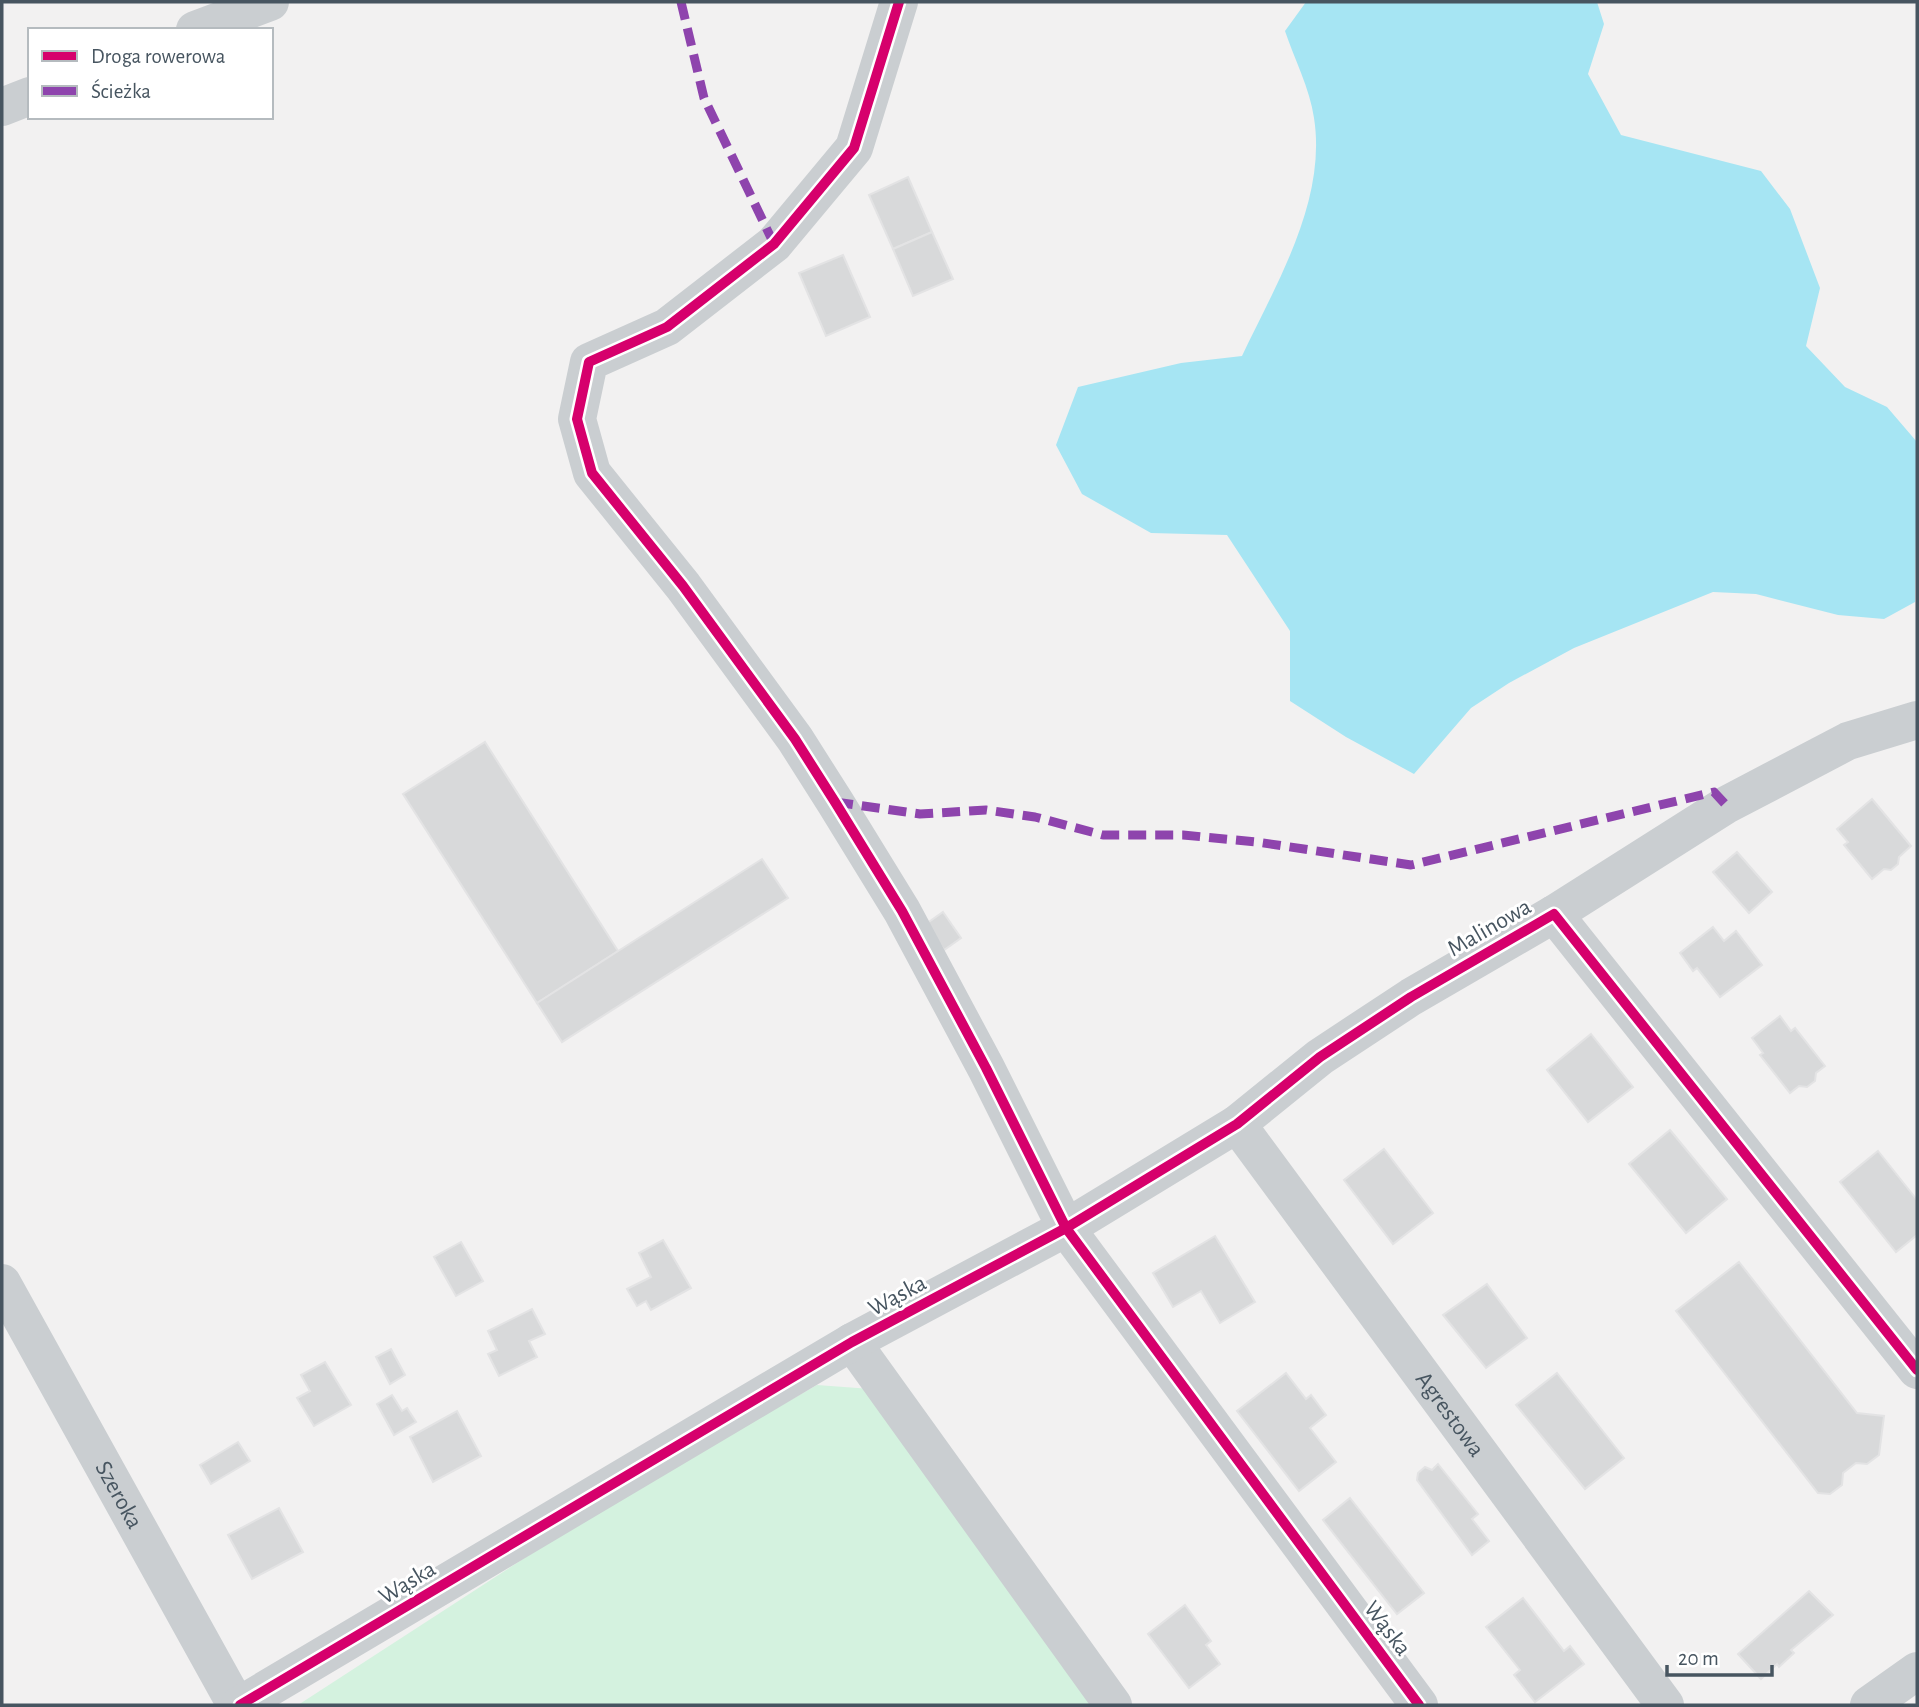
<svg xmlns="http://www.w3.org/2000/svg" width="1919" height="1707" font-family="'Alegreya Sans',sans-serif">
<style>
.green{fill:#d4f2df}
.water{fill:#a6e5f3}
.building{fill:#d8d9da;stroke:#e3e3e4;stroke-width:2}
.lines{fill:none;stroke-linecap:round;stroke-linejoin:round}
.minor{stroke:#caced1;stroke-width:38}
.quiet{stroke:#8e44ad;stroke-width:9;stroke-dasharray:18 9;stroke-linecap:butt}
.cycleway-casing{stroke:#fff;stroke-width:15}
.cycleway{stroke:#d6006c;stroke-width:10}
.labels{text-anchor:middle;stroke-width:6;stroke-linejoin:round;paint-order:stroke}
.street-label{font-size:24px;fill:#475560;stroke:#fff}
</style>
<rect width="100%" height="100%" fill="#f2f1f1"/>
<polygon class="green" points="817,1385 871,1389 1097,1705 298,1705 614,1500"/>
<path class="water" d="M1306,2h291l7,22 -16,50 33,61 140,36 29,38 30,79 -14,58 39,41 42,20 30,35 -2,160 -31,17 -46,-4 -82,-21 -43,-2 -139,56 -65,35 -38,25 -57,66 -68,-37 -56,-36v-70l-63,-96 -76,-2 -69,-39 -26,-49 22,-58 103,-24 61,-7c34,-72 85,-155 72,-238 -4,-29 -20,-60 -29,-87z"/>
<g class="building">
<polygon points="908,177 932,232 893,249 869,195"/>
<polygon points="932,232 953,279 913,296 893,249"/>
<polygon points="843,255 870,317 826,336 799,273"/>
<polygon points="485,742 618,951 537,1003 403,794"/>
<polygon points="1872,799 1911,846 1899,857 1898,864 1891,870 1884,869 1872,879 1844,845 1848,842 1837,829"/>
<polygon points="1737,852 1772,892 1749,913 1713,872"/>
<polygon points="762,859 788,898 562,1042 537,1003"/>
<polygon points="943,912 961,938 944,950 926,924"/>
<polygon points="1713,927 1724,941 1736,931 1762,965 1720,997 1697,968 1693,971 1680,953"/>
<polygon points="1780,1016 1791,1031 1795,1028 1825,1066 1816,1073 1815,1081 1807,1087 1799,1086 1790,1093 1760,1055 1763,1053 1752,1038"/>
<polygon points="1591,1034 1633,1087 1588,1122 1547,1070"/>
<polygon points="1670,1130 1727,1199 1686,1233 1629,1164"/>
<polygon points="1384,1149 1433,1213 1393,1244 1344,1180"/>
<polygon points="1878,1151 1917,1200 1917,1235 1896,1252 1840,1182"/>
<polygon points="1215,1236 1255,1302 1220,1323 1201,1291 1173,1307 1153,1273"/>
<polygon points="663,1240 691,1288 651,1310 646,1301 637,1306 627,1289 651,1277 639,1253"/>
<polygon points="461,1242 483,1281 456,1296 434,1257"/>
<polygon points="1739,1262 1857,1413 1884,1416 1879,1455 1867,1464 1856,1463 1843,1473 1842,1485 1830,1494 1818,1493 1676,1311"/>
<polygon points="1487,1284 1527,1338 1486,1368 1443,1315"/>
<polygon points="532,1309 545,1334 529,1341 537,1357 499,1376 488,1354 497,1350 488,1331"/>
<polygon points="391,1349 405,1375 390,1384 376,1357"/>
<polygon points="325,1362 351,1405 314,1426 297,1398 310,1391 301,1375"/>
<polygon points="1286,1373 1306,1399 1311,1395 1326,1415 1310,1428 1336,1462 1299,1491 1237,1411"/>
<polygon points="1557,1373 1624,1458 1585,1489 1516,1405"/>
<polygon points="392,1395 402,1411 407,1408 416,1422 394,1435 377,1404"/>
<polygon points="457,1411 481,1456 433,1482 410,1437"/>
<polygon points="238,1442 250,1461 211,1484 200,1465"/>
<polygon points="1438,1464 1478,1514 1472,1519 1489,1541 1472,1555 1417,1480 1418,1473 1425,1467 1432,1470"/>
<polygon points="1350,1498 1424,1593 1397,1614 1323,1520"/>
<polygon points="279,1508 303,1552 252,1579 228,1535"/>
<polygon points="1809,1591 1833,1615 1791,1650 1794,1653 1779,1667 1777,1664 1761,1679 1738,1654"/>
<polygon points="1523,1598 1564,1651 1570,1646 1584,1664 1535,1702 1514,1675 1520,1670 1486,1627"/>
<polygon points="1185,1605 1211,1641 1206,1645 1220,1664 1189,1688 1148,1634"/>
</g>
<g class="lines">
<g class="minor">
<polyline points="899,2 854,148 774,244 667,327 589,362 577,419 592,473 683,586 795,739 835,802 902,911 986,1068 1066,1228 1237,1124 1320,1057 1411,997 1554,914 1917,1370"/>
<polyline points="195,30 270,2"/>
<polyline points="2,107 30,96"/>
<polyline points="1554,914 1726,805 1848,741 1917,720"/>
<path id="s1" d="M1237,1124l428,581"/>
<path id="s2" d="M2,1283l234,422"/>
<polyline points="852,1342 1113,1705"/>
<polyline points="240,1705 852,1342 1066,1228 1419,1705"/>
<polyline points="1869,1705 1917,1671"/>
</g>
<g class="quiet">
<polyline points="681,2 704,98 774,244"/>
<polyline points="835,802 920,814 986,810 1035,817 1103,835 1183,835 1257,842 1411,865 1714,792 1726,805"/>
</g>
<defs>
<g id="cycleway">
<polyline points="899,2 854,148 774,244 667,327 589,362 577,419 592,473 683,586 795,739 835,802 902,911 986,1068 1066,1228 1237,1124 1320,1057 1411,997 1554,914 1917,1370"/>
<polyline points="240,1705 852,1342 1066,1228 1419,1705"/>
</g>
</defs>
<use href="#cycleway" class="cycleway-casing"/>
<use href="#cycleway" class="cycleway"/>
</g>
<g class="labels">
<g class="street-label">
<text transform="translate(1489 927) rotate(-30)" y="8">Malinowa</text>
<text transform="translate(897 1295) rotate(-28)" y="8">Wąska</text>
<text dy="8" stroke="none"><textPath href="#s1" startOffset="360">Agrestowa</textPath></text>
<text dy="8" stroke="none"><textPath href="#s2" startOffset="242">Szeroka</textPath></text>
<text transform="translate(407 1582) rotate(-31)" y="8">Wąska</text>
<text transform="translate(1388 1628) rotate(53)" y="8">Wąska</text>
</g>
</g>
<rect width="1919" height="1707" fill="none" stroke="#475560" stroke-width="7"/>
<rect x="28" y="28" width="245" height="91" fill="#ffffff" stroke="#b5bbbf" stroke-width="2"/>
<rect x="42" y="51" width="35" height="10" fill="#d6006c" stroke="#b5bbbf" stroke-width="2"/>
<text x="91" y="63" font-size="21" fill="#475560">Droga rowerowa</text>
<rect x="42" y="86" width="35" height="10" fill="#8e44ad" stroke="#b5bbbf" stroke-width="2"/>
<text x="91" y="98" font-size="21" fill="#475560">Ścieżka</text>
<path d="M1667 1665v10h105v-10" fill="none" stroke="#475560" stroke-width="3.5"/>
<text x="1678" y="1665" font-size="21" fill="#475560" stroke="#ffffff" stroke-width="5" paint-order="stroke">20 m</text>
</svg>
